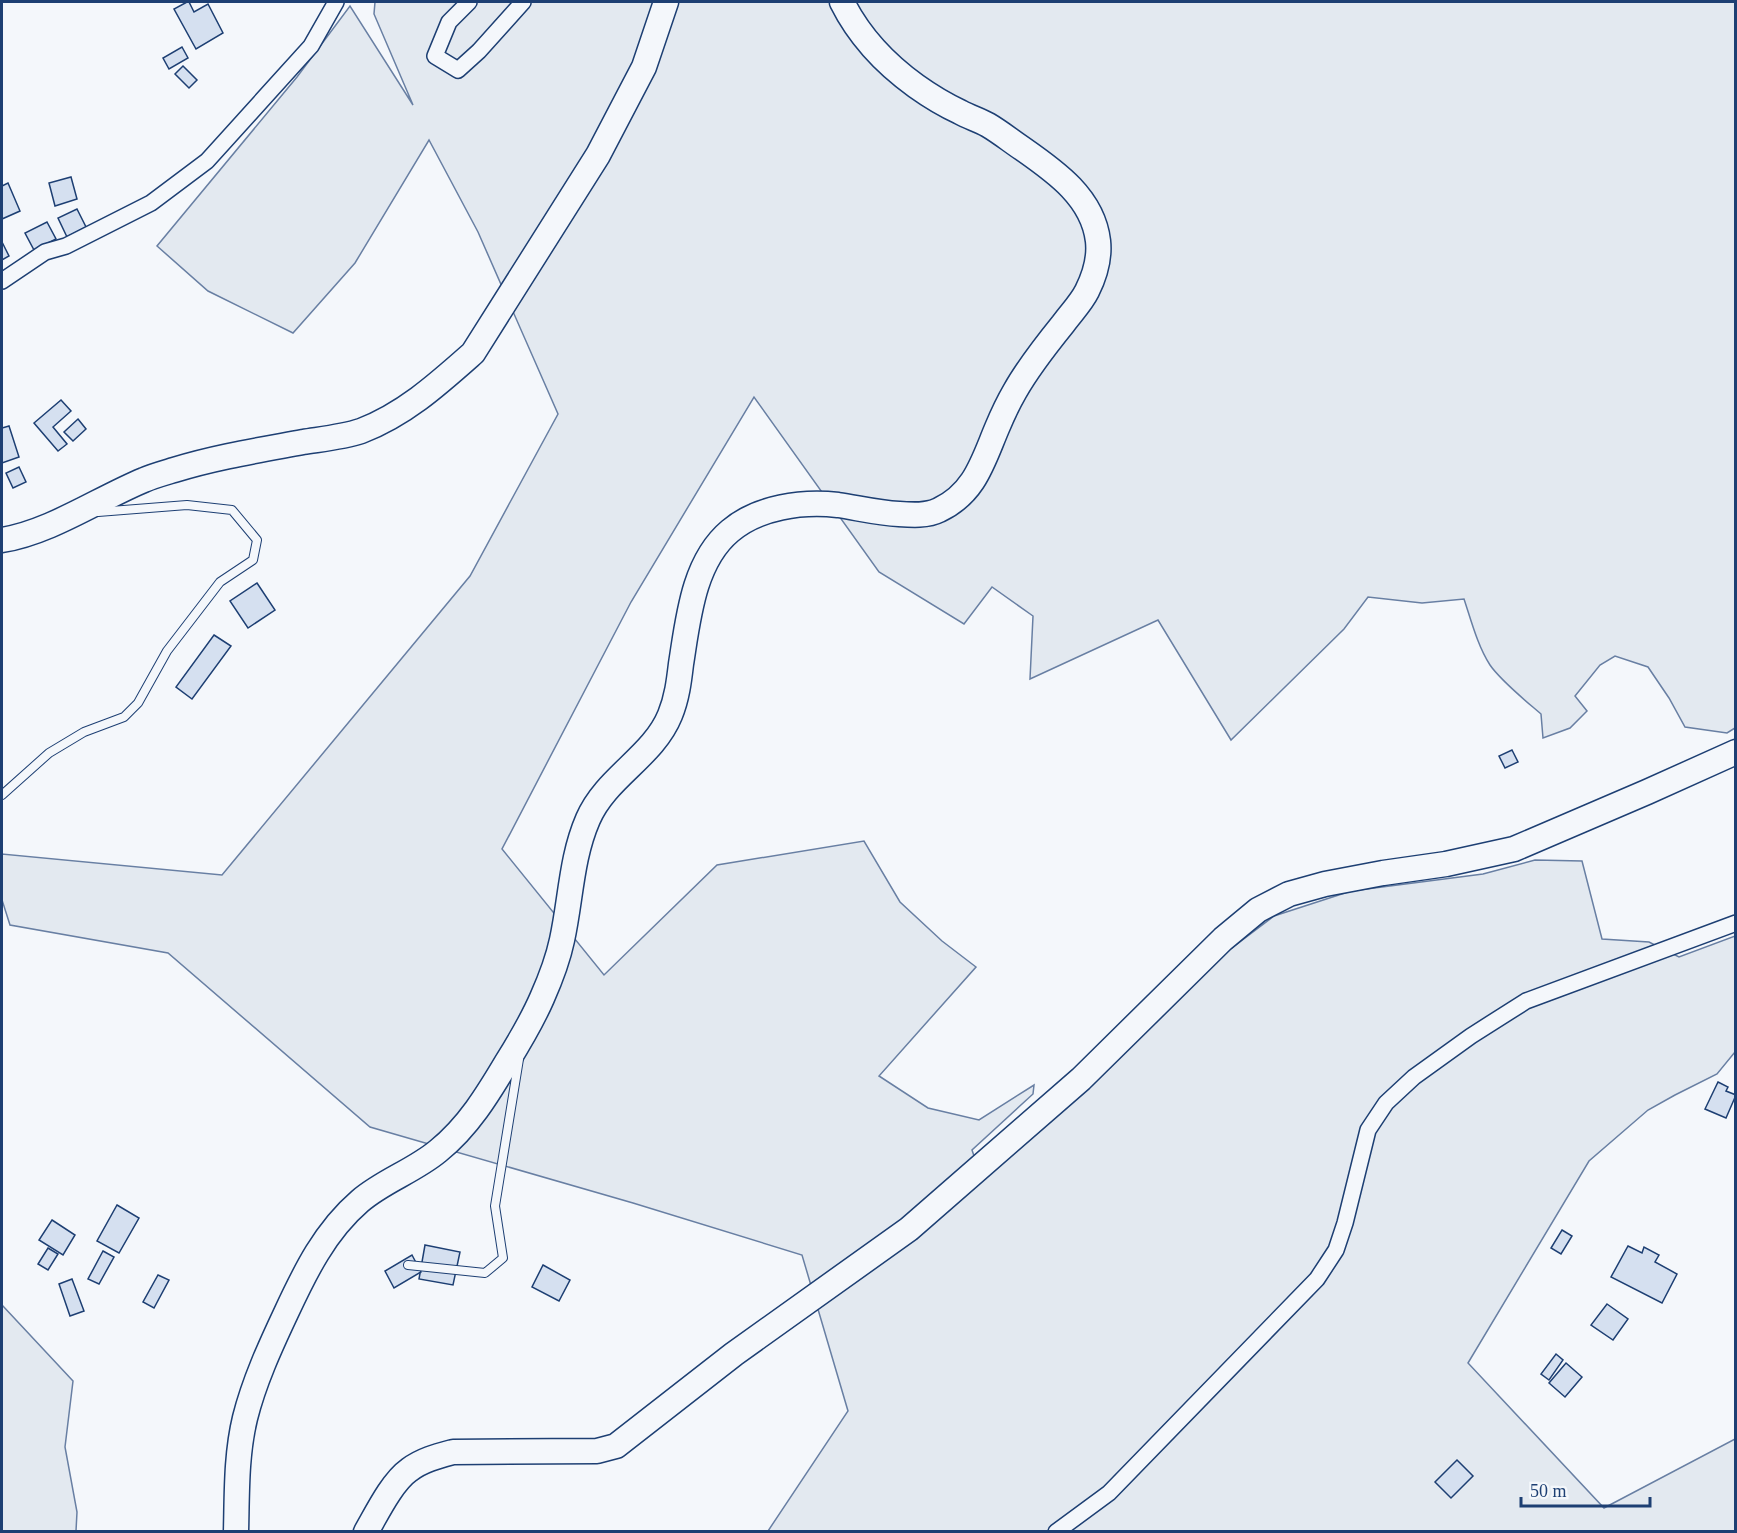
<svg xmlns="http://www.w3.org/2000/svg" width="1737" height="1533" font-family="'Times New Roman',serif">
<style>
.green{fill:#e3e9f0;stroke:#687fa3;stroke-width:1.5}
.building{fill:#d5e0f0;stroke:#1d3f73;stroke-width:1.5}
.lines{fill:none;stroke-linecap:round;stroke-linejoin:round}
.service-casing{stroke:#1d3f73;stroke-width:10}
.minor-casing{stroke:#1d3f73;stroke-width:18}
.primary-casing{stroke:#1d3f73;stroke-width:27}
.service{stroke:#f4f7fb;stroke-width:8}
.minor{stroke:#f4f7fb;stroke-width:15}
.primary{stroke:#f4f7fb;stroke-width:24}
</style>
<rect width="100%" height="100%" fill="#f4f7fb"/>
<g class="green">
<path d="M375,2h1360v726l-8,5 -42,-6 -16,-29 -21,-31 -33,-11 -15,9 -25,31 12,15 -17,17 -27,10 -2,-24c-15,-13 -40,-33 -51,-49 -12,-18 -19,-45 -26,-66l-42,4 -54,-6 -24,32 -113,111 -73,-120 -128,59 3,-63 -41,-29 -28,37 -85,-52 -125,-175 -123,205 -129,247 102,126 113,-110 147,-24 36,61 42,39 34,26 -97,109 49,32 51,12 55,-35 -1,9 -61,56 10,30 238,-223 54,-41 77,-25 132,-17 52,-14 47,1 20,78 47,3 30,15 56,-21v116l-18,22 -42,21 -27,15 -59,51 -121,202 136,145 131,-69v92h-967l80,-120 -46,-156 -169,-52 -263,-76 -202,-174 -158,-28 -8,-25v-46l220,21 248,-299 88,-162 -80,-182 -49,-92 -74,123 -62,70 -85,-42 -51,-45 140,-169 53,-71 63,99 -39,-91z"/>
<polygon points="2,1305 73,1381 65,1447 77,1512 76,1531 2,1531"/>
</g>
<g class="building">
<polygon points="187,2 189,2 194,12 208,4 223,33 196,49 174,9"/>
<polygon points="182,47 188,58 169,69 163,58"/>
<polygon points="183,66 197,80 189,88 175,74"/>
<polygon points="71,177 77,199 55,206 49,183"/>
<polygon points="8,183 20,211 2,219 2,186"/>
<polygon points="77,209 86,227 67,237 58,218"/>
<polygon points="47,222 56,239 34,250 25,233"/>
<polygon points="2,242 9,256 2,260"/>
<polygon points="61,400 71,411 53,427 67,444 58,451 34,423"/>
<polygon points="78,419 86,429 73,441 64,432"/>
<polygon points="9,426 19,457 2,463 2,428"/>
<polygon points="19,467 26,482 13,488 6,473"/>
<polygon points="257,583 275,610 248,628 230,601"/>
<polygon points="214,635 231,646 192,699 176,687"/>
<polygon points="1512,750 1518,762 1505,768 1499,756"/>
<polygon points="1718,1082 1728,1087 1726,1091 1736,1095 1726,1118 1705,1109"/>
<polygon points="117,1205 139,1218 119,1253 97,1241"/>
<polygon points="52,1220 75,1235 63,1255 39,1240"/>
<polygon points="1562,1230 1572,1236 1561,1254 1551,1248"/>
<polygon points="425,1245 460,1252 453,1285 419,1279"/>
<polygon points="1628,1246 1642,1253 1644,1247 1659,1255 1655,1262 1677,1274 1662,1303 1611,1277"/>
<polygon points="48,1248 58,1254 48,1270 38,1264"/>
<polygon points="103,1251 114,1257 99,1284 88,1279"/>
<polygon points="412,1255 421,1272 394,1288 385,1271"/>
<polygon points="543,1265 570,1280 559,1301 532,1287"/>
<polygon points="158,1275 169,1280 154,1308 143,1302"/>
<polygon points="72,1279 84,1311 70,1316 59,1284"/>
<polygon points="1607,1304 1628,1319 1613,1340 1591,1325"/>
<polygon points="1556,1354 1563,1360 1549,1380 1541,1374"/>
<polygon points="1566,1363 1582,1377 1565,1397 1549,1383"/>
<polygon points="1457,1460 1473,1476 1451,1498 1435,1482"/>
</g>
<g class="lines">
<defs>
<g id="service">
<polyline points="2,795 49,753 84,732 124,717 138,703 167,651 220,582 253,560 257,540 232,510 187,505 98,512"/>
<polyline points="408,1265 485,1273 503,1258 495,1206 519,1059"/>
</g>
<g id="minor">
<polyline points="469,2 449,22 435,56 458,70 479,51 523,2"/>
<polyline points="2,281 45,252 66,246 151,203 207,161 311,46 336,2"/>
<polyline points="1056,1532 1109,1493 1317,1279 1336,1250 1345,1223 1368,1130 1386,1103 1414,1077 1471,1036 1526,1001 1736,923"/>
</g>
<g id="primary">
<path d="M2,540c49,-8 96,-41 142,-60 9,-4 20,-7 30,-10 42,-13 86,-20 129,-28 19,-3 40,-5 58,-11 44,-17 77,-47 112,-78l125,-198 46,-88 22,-65"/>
<path d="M236,1532c1,-38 0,-77 9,-114 9,-36 25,-71 41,-105 19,-41 39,-82 74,-112 23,-20 54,-30 78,-50 30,-24 50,-57 69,-89 13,-21 25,-41 35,-64 8,-18 16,-39 20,-58 9,-41 9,-82 26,-121 18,-42 65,-62 82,-104 7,-17 9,-34 11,-51 7,-44 12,-102 49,-133 28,-24 72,-30 108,-26 20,3 40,8 61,9 13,1 28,2 40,-4 36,-17 44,-49 58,-82 5,-12 11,-25 18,-37 13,-23 31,-46 48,-67 8,-11 18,-21 24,-33 8,-16 13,-32 11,-50 -5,-43 -42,-69 -75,-92 -12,-8 -23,-17 -35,-24 -9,-5 -19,-8 -28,-13 -15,-7 -30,-16 -44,-26 -32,-23 -57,-50 -74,-84"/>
<path d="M366,1532c11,-19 26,-50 43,-62 13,-10 29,-14 44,-18l144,-1 19,-5 118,-92 175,-125 172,-150 142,-140 35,-29 31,-16 36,-10 58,-11 63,-9 68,-15 133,-57 89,-40"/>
</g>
</defs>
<use href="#service" class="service-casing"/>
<use href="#minor" class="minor-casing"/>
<use href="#primary" class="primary-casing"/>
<use href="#service" class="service"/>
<use href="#minor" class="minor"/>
<use href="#primary" class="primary"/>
</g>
<rect width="1737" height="1533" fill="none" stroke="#1d3f73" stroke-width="6"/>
<path d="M1521 1497v9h129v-9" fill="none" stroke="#1d3f73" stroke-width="3"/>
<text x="1530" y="1497" font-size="18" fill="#1d3f73" stroke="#f4f7fb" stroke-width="4.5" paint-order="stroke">50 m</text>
</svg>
